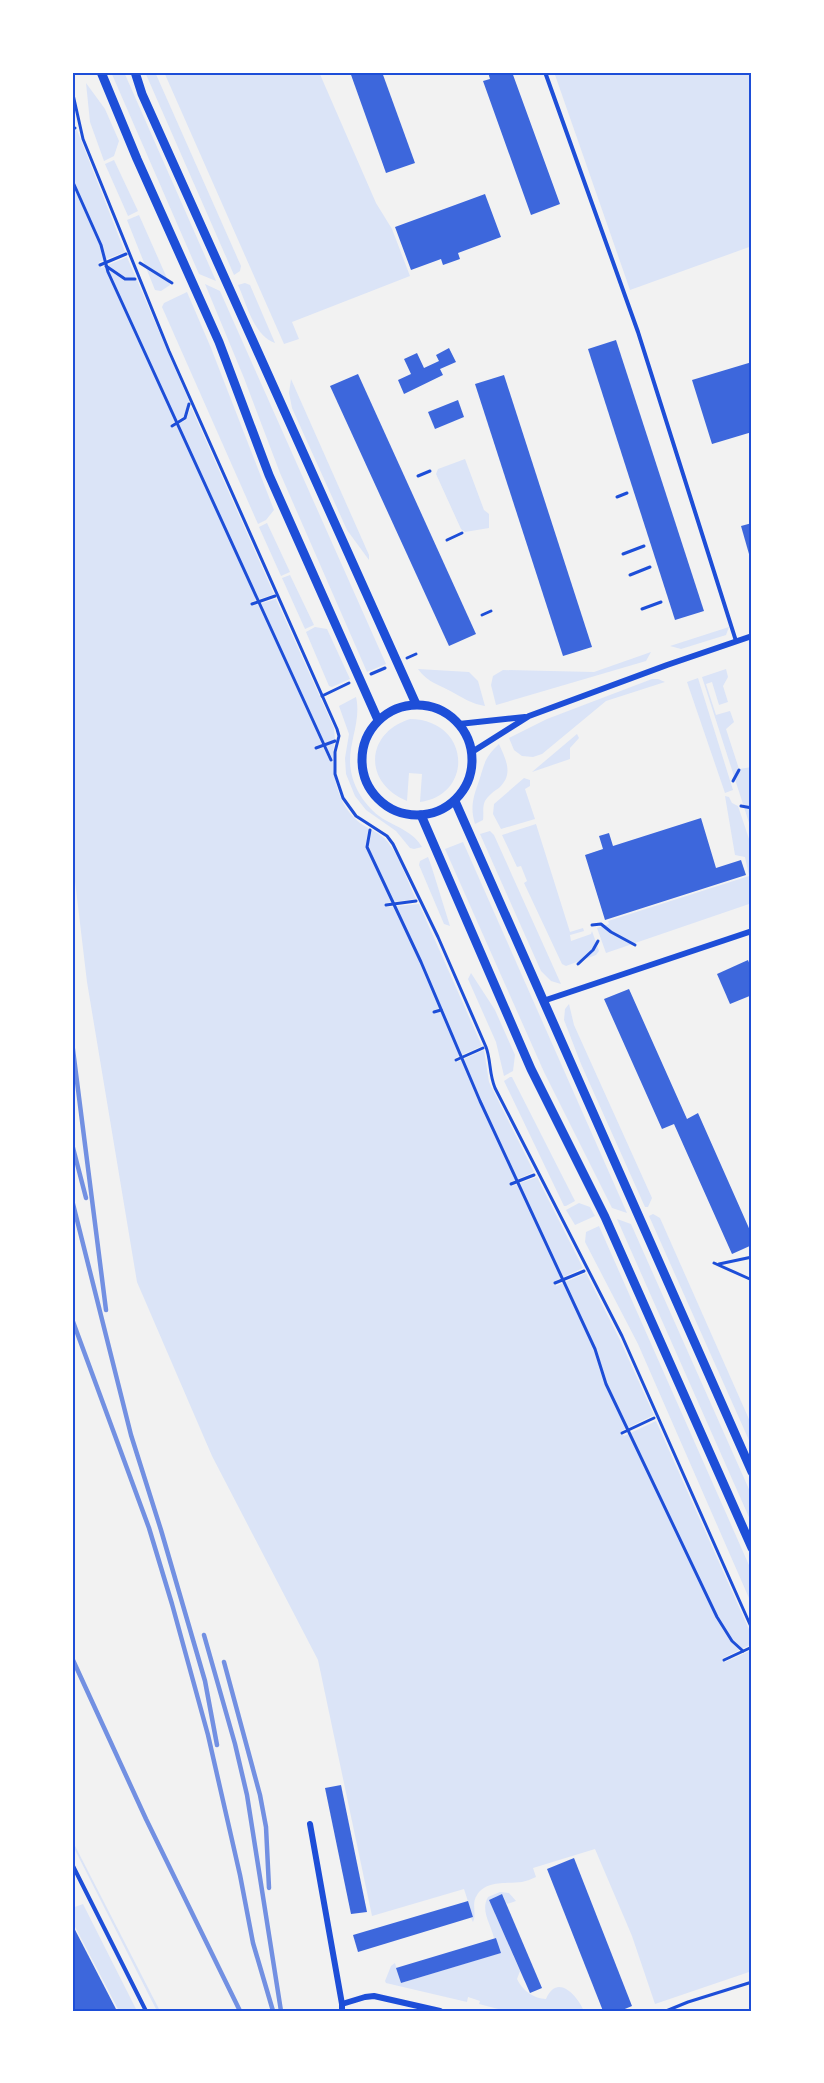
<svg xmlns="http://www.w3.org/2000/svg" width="824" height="2083" font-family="Bitter,serif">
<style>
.green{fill:#dbe4f7}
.building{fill:#3d67dc}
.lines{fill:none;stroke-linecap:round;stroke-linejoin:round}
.path{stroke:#1d4ed8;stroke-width:3}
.service{stroke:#1d4ed8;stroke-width:4}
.minor{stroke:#1d4ed8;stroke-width:6}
.tertiary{stroke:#1d4ed8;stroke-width:9}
.rail{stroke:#7290e2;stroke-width:4.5}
.neatline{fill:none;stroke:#1d4ed8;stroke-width:2}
</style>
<rect width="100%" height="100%" fill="#f2f2f2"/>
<g class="green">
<polygon points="111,72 124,72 216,281 199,274"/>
<polygon points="145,72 155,72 241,266 240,271 234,275"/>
<polygon points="164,72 319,72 376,203 392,229 410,276 292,322 299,339 284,344"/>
<polygon points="554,72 752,72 752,246 630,290"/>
<polygon points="86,83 105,109 119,141 114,156 104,161 90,122"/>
<path d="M77,130l48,122 -26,10 2,6 26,-11 62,144 -5,15 -13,8 1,3 14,-7 5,-13 83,187 -23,8 1,4 24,-7 58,129 1,12 -19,6 1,4 17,-7c-3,29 2,61 26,80 9,6 20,10 27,18 13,16 20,40 29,58l-30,4 1,4 32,-3 63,142 -27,12 2,4 27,-12 5,32 45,90 -23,10 1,4 25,-9 46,91 -28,13 1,5 30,-13 33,65 35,77 -33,16 3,5 32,-15 96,215v8l-29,14 2,4 27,-12v321l-97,33 -23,-68 -37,-87 -62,19 3,9c-5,2 -9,4 -14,5 -14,2 -36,-2 -45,13 -6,8 0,19 -4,27l-2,-4 2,-1 -9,-28 -92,27 -54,-256 -106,-204 -75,-174 -50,-300 -15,-126v-725z"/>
<polygon points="114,160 138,211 128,216 105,164"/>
<polygon points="139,215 170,285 161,291 155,290 127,220"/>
<path d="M245,283l5,2 25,58c-22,-8 -28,-39 -37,-58z"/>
<polygon points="205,284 220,291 386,664 367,672 280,473 244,378"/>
<polygon points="187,292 211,348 274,510 266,520 258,524 162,307 164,303"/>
<polygon points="291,379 369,555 369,560 347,530 292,408 289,393"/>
<polygon points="465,459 484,510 489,514 489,528 465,532 461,529 436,474 438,469"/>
<polygon points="267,523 290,572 281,576 259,527"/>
<polygon points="290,575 314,625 305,629 282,578"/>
<polygon points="315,627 327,629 350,679 332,687 329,686 306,632"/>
<polygon points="729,627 726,635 681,649 670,646"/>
<polygon points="651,652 646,661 496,705 491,685 493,676 503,670 594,672"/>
<path d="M418,669l51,3 9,9 7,25c-13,-2 -20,-7 -31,-13 -14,-8 -26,-10 -36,-24z"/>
<polygon points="726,669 728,677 723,686 728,702 719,705 712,682 706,684 716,715 730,711 734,722 726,729 739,769 752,767 752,832 702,677"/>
<polygon points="698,678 733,790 725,793 687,682"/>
<polygon points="652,679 658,679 665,682 606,701 542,754 533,757 522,756 514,750 509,738 547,719"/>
<path d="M356,697c6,26 -10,49 -5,74 3,19 17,39 34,49 14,8 28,12 37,27l-8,2 -4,-1 -14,-17 -30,-21 -11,-14 -9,-22 -1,-16 4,-24 -10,-28z"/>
<path d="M410,719c61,1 64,76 10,83l2,-28 -13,-1 -2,28c-44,-18 -42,-68 3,-82z"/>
<polygon points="577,734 579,738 570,748 570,759 532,772"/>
<path d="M499,744c7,16 15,30 0,44 -5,3 -11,8 -14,13 -3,6 -1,13 -2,19l-8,4c-5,-16 -2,-27 4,-43 6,-18 5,-23 20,-37z"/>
<polygon points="524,778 530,780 530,786 525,789 535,819 501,829 493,814 494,804"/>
<polygon points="725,796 729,797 732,803 738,806 752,848 752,903 606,953 597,928 609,924 608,921 749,876 745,857 735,855"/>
<polygon points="536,824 570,932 583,928 584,931 570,935 571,941 591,934 592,931 599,951 596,955 566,966 562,964 524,883 527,881 521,866 517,867 502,835"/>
<polygon points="490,831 494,835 561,984 551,981 541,971 480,834"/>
<polygon points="463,842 627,1213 612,1208 544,1072 445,849"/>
<polygon points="428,857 431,865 450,926 444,924 419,865 420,861"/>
<polygon points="471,973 495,1010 515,1055 513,1071 504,1076 496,1042 468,979"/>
<polygon points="569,1004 574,1025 652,1198 648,1207 645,1207 581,1064 564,1020 565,1009"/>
<polygon points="510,1077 512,1077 575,1201 566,1206 564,1206 504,1081"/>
<polygon points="579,1203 590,1207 595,1216 575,1225 566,1210"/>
<polygon points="653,1214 660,1218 752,1426 752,1447 649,1216"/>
<polygon points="617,1219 631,1224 752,1496 752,1524"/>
<polygon points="599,1226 752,1572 752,1605 638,1344 585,1242 586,1232"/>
<polygon points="72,1840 160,2011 157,2011 72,1844"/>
<path d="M500,1892l9,1 7,8 -9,3 -5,-10 -13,6 31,71 -3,8c5,11 17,20 29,20 11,-26 31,-4 38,12h-78l-27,-7 1,-3 -12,-4 -1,5 -81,-19 -1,-2 6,-15 4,-3 6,20 99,-30 -4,-15h-2c-3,-14 -14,-27 -6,-41z"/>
<polygon points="83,1904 137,2011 119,2011 72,1921 72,1908"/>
</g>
<g class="building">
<polygon points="350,72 382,72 415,163 386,173"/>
<polygon points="488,72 512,72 560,204 531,215 483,81 490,79"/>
<polygon points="485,194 501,237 458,253 460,259 443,265 441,259 411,270 395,227"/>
<polygon points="616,340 704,611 675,620 588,349"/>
<polygon points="449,348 456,362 440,369 443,375 404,394 398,380 411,374 404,359 417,353 424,368 439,361 436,355"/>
<polygon points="752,362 752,432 712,444 692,380"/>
<polygon points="358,374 476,634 449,646 330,386"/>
<polygon points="504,375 592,647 563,656 475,384"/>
<polygon points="458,400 464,417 435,429 428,412"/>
<polygon points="752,523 752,560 751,561 741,526"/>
<polygon points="701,818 716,868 741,860 746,875 605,920 585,855 603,849 599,836 609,833 613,846"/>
<polygon points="748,960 752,970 752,995 730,1004 717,974"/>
<polygon points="629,989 687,1119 698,1113 752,1235 752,1245 732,1254 674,1124 662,1129 604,999"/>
<polygon points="341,1785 367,1912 351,1914 325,1788"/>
<polygon points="574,1858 632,2006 620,2011 603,2011 547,1869"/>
<polygon points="502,1894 542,1988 530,1993 489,1900"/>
<polygon points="468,1901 473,1917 358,1952 353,1935"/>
<polygon points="72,1924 117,2011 72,2011"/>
<polygon points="496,1938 501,1953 401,1983 396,1968"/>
</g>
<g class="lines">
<g class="path">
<path d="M72,90l11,49 86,212 168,378 2,7 -4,16v22l8,24 13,18 31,20 6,8 45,93 48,110c5,13 3,27 9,41l127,248 130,293"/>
<polyline points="72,128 75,128"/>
<polyline points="72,180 101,245 108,272 331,760"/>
<polyline points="140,263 172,283"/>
<polyline points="100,265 126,254"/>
<polyline points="106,266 125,279 135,279"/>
<polyline points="172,426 185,418 189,404"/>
<polyline points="418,476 430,471"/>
<polyline points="617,497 627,493"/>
<polyline points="447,540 462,533"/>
<polyline points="623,554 644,546"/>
<polyline points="630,575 650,567"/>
<polyline points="252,604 275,596"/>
<polyline points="642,609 661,602"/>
<polyline points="482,615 491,611"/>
<polyline points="407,658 416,654"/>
<polyline points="371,674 385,668"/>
<polyline points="322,696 349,683"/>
<polyline points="316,748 335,741"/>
<polyline points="733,781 739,770"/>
<polyline points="741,806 752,808"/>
<polyline points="370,830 367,847 421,962 480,1101 595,1349 606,1384 717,1617 732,1641 743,1651"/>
<polyline points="386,905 416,901"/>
<polyline points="592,925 601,924 611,932 635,945"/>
<polyline points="578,964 593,950 598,941"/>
<polyline points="434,1012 441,1010"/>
<polyline points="456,1060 483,1048"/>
<polyline points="511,1184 534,1175"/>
<polyline points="714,1263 752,1280"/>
<polyline points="719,1264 752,1257"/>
<polyline points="555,1283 584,1271"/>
<polyline points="622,1433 654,1418"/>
<polyline points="724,1660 752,1647"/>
<polyline points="666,2011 688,2002 752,1982"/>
</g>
<g class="service">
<polyline points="545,72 638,332 736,641"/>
<polyline points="72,1864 146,2011"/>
</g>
<g class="minor">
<polyline points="459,724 525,717"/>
<polyline points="472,752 529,716 667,665 752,636"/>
<polyline points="543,1001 752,931"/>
<polyline points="310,1824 342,2004"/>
<polyline points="342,2011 342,2004 365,1997 374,1996 440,2011"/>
</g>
<g class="tertiary">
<polyline points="101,72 137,159 219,342 269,475 378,720"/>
<polyline points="135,72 142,94 416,704"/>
<circle cx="417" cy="760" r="55"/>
<polyline points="455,801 752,1472"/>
<polyline points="421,815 531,1069 605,1217 752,1548"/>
</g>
<g class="rail">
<polyline points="72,1042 106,1310"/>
<polyline points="72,1144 86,1198"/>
<polyline points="72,1200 131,1435 161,1530 205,1681 217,1745"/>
<polyline points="72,1319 149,1528 172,1604 208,1735 240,1875 253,1943 273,2011"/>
<polyline points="204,1635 235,1744 247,1795 281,2011"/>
<polyline points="72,1658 146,1819 240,2011"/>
<polyline points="224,1662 260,1795 266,1827 269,1888"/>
</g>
</g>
<rect width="824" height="2083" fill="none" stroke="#ffffff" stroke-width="147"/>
<rect x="74" y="74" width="676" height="1936" class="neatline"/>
</svg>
